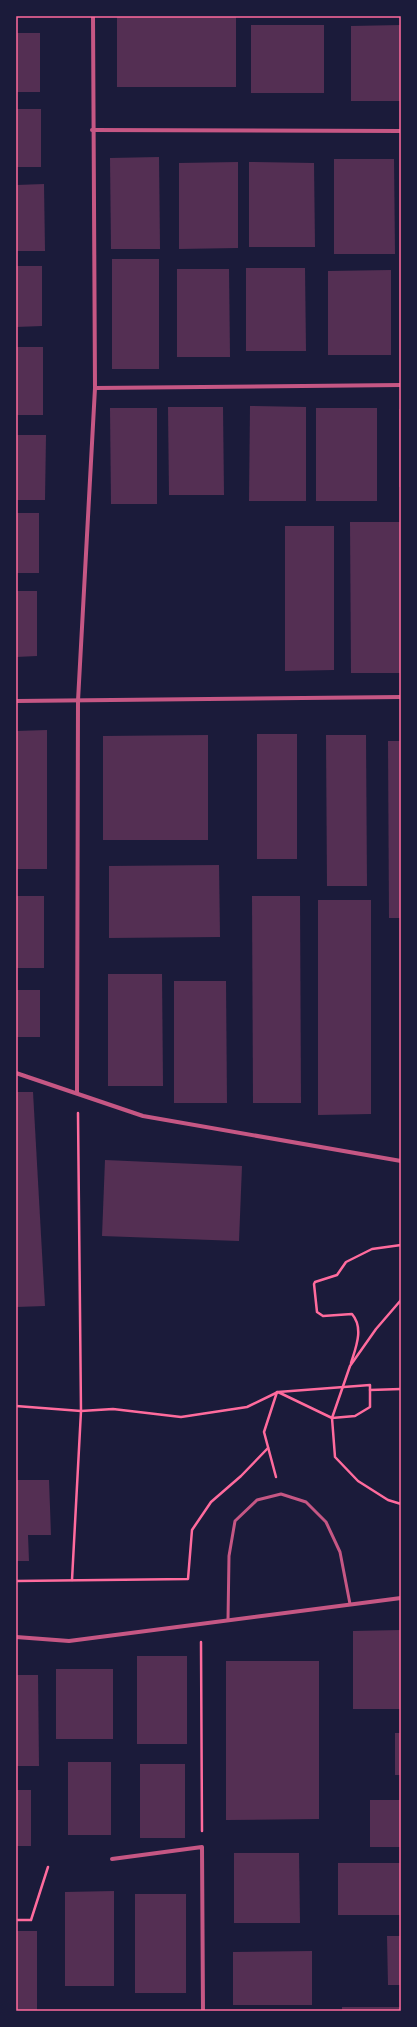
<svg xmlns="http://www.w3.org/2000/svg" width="417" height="2027" font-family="Arial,sans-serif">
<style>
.building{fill:#542f53}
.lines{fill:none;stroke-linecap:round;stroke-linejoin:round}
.path{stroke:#ff6b9d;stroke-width:2.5}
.service{stroke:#c65784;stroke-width:3}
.minor{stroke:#c65784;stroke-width:4}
.neatline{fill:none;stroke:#ff6b9d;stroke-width:1.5}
</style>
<rect width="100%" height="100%" fill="#1b1b3a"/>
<g class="building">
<rect x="117" y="16" width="119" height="71"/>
<rect x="251" y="25" width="73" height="68"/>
<polygon points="401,25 401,101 351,101 351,26"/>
<rect x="16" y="33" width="24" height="59"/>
<rect x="16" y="109" width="25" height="58"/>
<polygon points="159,157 160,249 111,249 110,158"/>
<polygon points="334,159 394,159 395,254 334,254"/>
<polygon points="238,162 238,248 179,249 179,163"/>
<polygon points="249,162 314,163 315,247 249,247"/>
<polygon points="44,184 45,251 16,251 16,185"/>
<rect x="112" y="259" width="47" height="110"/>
<polygon points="16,266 42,266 42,326 16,327"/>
<polygon points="246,268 305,268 306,351 246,351"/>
<polygon points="177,269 229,269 230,357 177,357"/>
<polygon points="391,270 391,355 328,355 328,271"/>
<rect x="16" y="347" width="27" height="68"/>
<polygon points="250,406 306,407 306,501 249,501"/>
<polygon points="168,407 223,407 224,495 169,495"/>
<polygon points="110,408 157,408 157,504 111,504"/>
<rect x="316" y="408" width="61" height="93"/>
<rect x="399" y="409" width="2" height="78"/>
<polygon points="16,435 46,435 45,500 16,500"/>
<rect x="16" y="513" width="23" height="60"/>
<polygon points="350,522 401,522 401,673 351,673"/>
<polygon points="285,526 334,526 334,670 285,671"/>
<polygon points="16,591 37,591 37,656 16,657"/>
<polygon points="47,730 47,869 16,869 16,731"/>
<rect x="257" y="734" width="40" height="125"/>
<polygon points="208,735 208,840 103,840 103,736"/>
<polygon points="326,735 366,735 367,886 327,886"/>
<polygon points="388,741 401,741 401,918 389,918"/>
<polygon points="219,865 220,937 109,938 109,866"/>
<rect x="16" y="896" width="28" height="72"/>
<polygon points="252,896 300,896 301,1103 253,1103"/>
<polygon points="318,900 371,900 371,1114 318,1115"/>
<polygon points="108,974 162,974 163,1086 108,1086"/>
<polygon points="174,981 226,981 227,1103 174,1103"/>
<rect x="16" y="990" width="24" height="47"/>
<polygon points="16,1092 33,1092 45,1306 16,1307"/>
<polygon points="105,1160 242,1166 239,1241 102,1236"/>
<polygon points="16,1480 49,1480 51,1535 28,1535 29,1561 16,1561"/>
<polygon points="401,1630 401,1709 353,1709 353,1631"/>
<rect x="137" y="1656" width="50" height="88"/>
<polygon points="226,1661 319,1661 319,1819 226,1820"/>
<rect x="56" y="1669" width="57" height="70"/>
<polygon points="16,1675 38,1675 39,1766 16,1766"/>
<rect x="395" y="1733" width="6" height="42"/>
<rect x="68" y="1762" width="43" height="73"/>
<rect x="140" y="1764" width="45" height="74"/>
<rect x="16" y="1790" width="15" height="56"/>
<rect x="370" y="1800" width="31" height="47"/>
<polygon points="234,1853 299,1853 300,1923 234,1923"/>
<rect x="338" y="1863" width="63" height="52"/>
<polygon points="114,1891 114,1986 65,1986 65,1892"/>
<rect x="135" y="1894" width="51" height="99"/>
<rect x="16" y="1931" width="21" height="80"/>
<polygon points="387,1936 401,1936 401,1985 388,1985"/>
<polygon points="312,1951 312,2005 233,2005 233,1952"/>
<rect x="342" y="2007" width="59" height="4"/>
</g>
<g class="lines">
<g class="path">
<polyline points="401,1300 376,1329 350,1366 332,1418 335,1457 358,1481 388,1500 401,1504"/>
<path d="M351,1363c5,-16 13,-35 1,-49l-29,2 -6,-4 -3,-28 1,-2 22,-7 9,-13 26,-13 29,-4"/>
<polyline points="370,1390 401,1389"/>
<polyline points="16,1406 81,1411 113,1409 181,1417 247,1407 278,1392 370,1385 370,1407 355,1416 332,1418 278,1392"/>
<polyline points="276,1477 264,1432 277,1392"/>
<polyline points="72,1580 81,1411 78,1113"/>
<polyline points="16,1581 188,1579 192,1530 211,1502 241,1476 268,1448"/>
<polyline points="201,1642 202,1831"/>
<polyline points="16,1920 31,1920 48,1867"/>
</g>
<polyline class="service" points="228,1620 229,1556 235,1521 257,1500 281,1494 306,1502 326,1522 340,1552 350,1604"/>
<g class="minor">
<polyline points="92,130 401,131"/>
<polyline points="95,388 401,385"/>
<polyline points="16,701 401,697"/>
<polyline points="16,1073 143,1116 401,1161"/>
<polyline points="77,1093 78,701 95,388 93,16"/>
<polyline points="16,1637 69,1641 401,1598"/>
<polyline points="112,1859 202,1847 203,2011"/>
</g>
</g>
<rect width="417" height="2027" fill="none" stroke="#1b1b3a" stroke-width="34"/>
<rect x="17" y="17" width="383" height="1993" class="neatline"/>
</svg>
